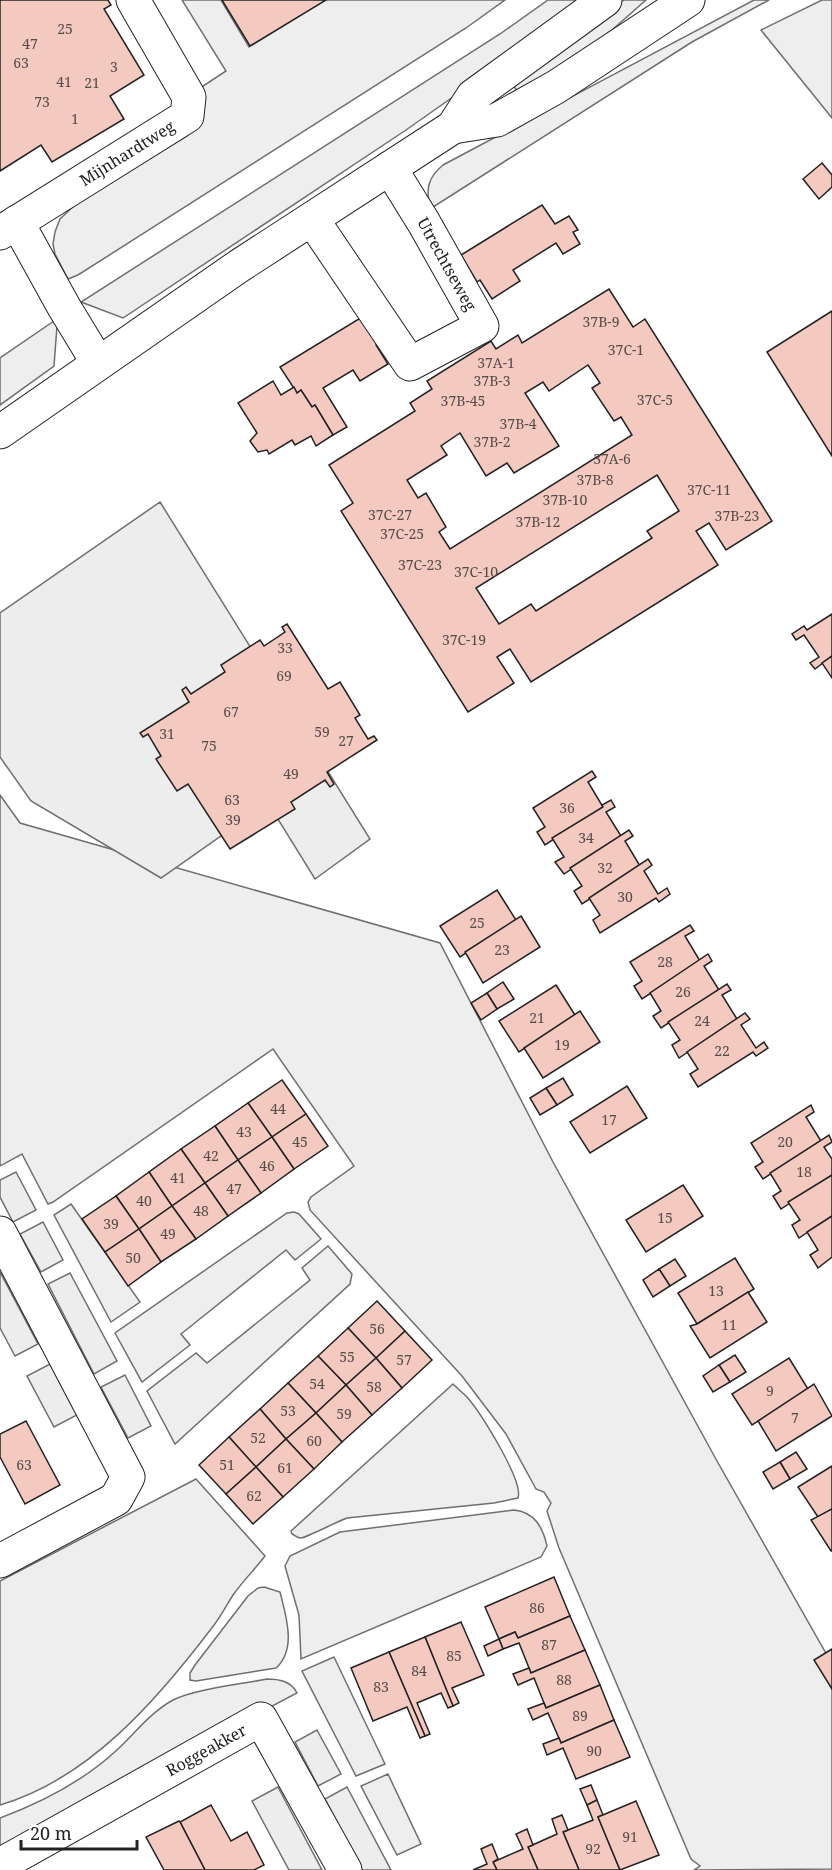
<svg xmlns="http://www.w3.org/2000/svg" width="832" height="1870" font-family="'Noto Serif',serif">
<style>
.green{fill:#eee;stroke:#6f6f6f;stroke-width:1.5}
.parking{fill:#ededed;stroke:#6f6f6f;stroke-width:1.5}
.building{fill:#f3c9c0;stroke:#222;stroke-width:1.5;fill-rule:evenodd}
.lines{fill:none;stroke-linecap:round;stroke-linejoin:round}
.minor-casing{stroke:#222;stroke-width:35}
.major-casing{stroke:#222;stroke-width:35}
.minor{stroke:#fff;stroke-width:33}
.major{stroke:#fff;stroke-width:33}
.labels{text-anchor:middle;stroke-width:4.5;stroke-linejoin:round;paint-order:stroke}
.number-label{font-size:14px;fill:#564c4a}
.street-label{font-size:16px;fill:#222;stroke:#fff}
</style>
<rect width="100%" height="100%" fill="#fff"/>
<g class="green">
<polygon points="182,0 221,0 249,47 325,0 505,0 466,28 78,275 68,279 55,254 53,244 55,232 60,219 77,203 187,136 195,128 197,90 226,71"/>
<polygon points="548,0 591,0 406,130 123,318 81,302 500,34"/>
<polygon points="624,0 646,0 612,30 522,94 517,91 511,82 512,80"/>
<path d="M754,0h15l-77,42 -262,167c-4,-19 -3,-31 13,-44z"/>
<polygon points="822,0 832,0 832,118 761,30"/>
<polygon points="54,321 57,326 54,366 0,405 0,358"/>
<polygon points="0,795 20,823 440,943 553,1162 717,1461 832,1664 832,1869 694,1870 700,1866 691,1859 559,1548 547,1511 551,1503 544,1492 536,1489 506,1434 462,1376 310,1210 308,1202 311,1197 354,1166 273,1049 53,1202 48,1204 22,1154 0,1166"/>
<polygon points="71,1204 140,1302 111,1322 54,1215"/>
<polygon points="294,1212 299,1214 321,1239 295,1260 286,1250 181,1334 190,1345 142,1382 115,1333 287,1213"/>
<polygon points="328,1246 352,1274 350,1284 175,1444 147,1391 196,1353 207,1363 310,1280 302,1268"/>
<path d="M453,1384c5,5 10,9 14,13 13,15 57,84 51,101l-24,5 -147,15c-9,3 -39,19 -46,20 -4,0 -5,-2 -9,-4l-1,-3z"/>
<path d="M196,1479l69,77c-10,13 -22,25 -32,39 -7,11 -13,23 -22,34 -54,71 -122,150 -211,176v-224z"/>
<path d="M514,1510c21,2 29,18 33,36l-6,11 -240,102 -2,-44 -14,-49 5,-10 50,-24z"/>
<path d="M264,1587l16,5c6,24 17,57 -4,76l-80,13 -6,-1v-7l5,-8 53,-69 10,-8z"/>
<polygon points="334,1657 385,1764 356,1776 302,1671"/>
<path d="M267,1679c12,0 24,2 30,14l-297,156v-31c43,-16 85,-38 118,-69 18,-17 33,-37 55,-49 22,-11 69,-16 94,-21z"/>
<polygon points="388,1774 421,1844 397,1855 361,1786"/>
</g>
<g class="parking">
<polygon points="160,502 370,839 315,879 268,803 161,878 31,801 0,757 0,613"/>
<polygon points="16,1172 36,1210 13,1222 0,1197 0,1180"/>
<polygon points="43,1222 63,1260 41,1272 20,1234"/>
<polygon points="0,1272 38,1344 15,1356 0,1328"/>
<polygon points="70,1273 117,1361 94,1374 48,1284"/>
<polygon points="50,1364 77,1415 54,1427 27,1376"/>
<polygon points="125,1375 151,1426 128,1438 101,1387"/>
<polygon points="317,1730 341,1774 318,1786 295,1742"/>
<polygon points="278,1787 322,1870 289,1870 252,1801"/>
<polygon points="347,1787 391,1870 362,1870 325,1799"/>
</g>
<g class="building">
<polygon points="0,0 108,0 111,5 104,9 144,75 110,96 124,119 52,162 41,145 0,171"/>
<polygon points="222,0 326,0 250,46"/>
<polygon points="822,163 832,175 832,187 819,199 803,179"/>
<polygon points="542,205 555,224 569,216 578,230 573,232 580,244 563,254 556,243 513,270 520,281 492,299 480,280 477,282 461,255"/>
<path d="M609,289l24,38 12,-8 127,202 -46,29 -17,-27 -13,8 22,34 -187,117 -21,-33 -13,8 17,26 -46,29 -127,-201 12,-8 -24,-38 86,-54 -5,-8 22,-14 -5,-8 64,-40 5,8 22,-14 4,8zM588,365l12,18 -8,5 22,33 7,-4 11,18 -182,114 -11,-17 7,-5 -20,-34 -8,5 -11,-18 40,-25 -6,-9 19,-13 26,43 21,-13 7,10 45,-27 -34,-53 18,-11 6,9zM657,475l22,36 -32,20 5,7 -116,73 -5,-7 -32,20 -23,-36z"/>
<polygon points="832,311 832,456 767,352"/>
<polygon points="362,317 379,343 376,345 388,364 360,381 353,370 323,388 347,427 333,435 315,405 312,407 301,390 297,393 280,367"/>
<polygon points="273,381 281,395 294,387 297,393 301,390 312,407 315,405 333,435 316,446 311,436 295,445 292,440 269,454 267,450 258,452 250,441 257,433 238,403"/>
<polygon points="832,614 832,656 815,669 810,663 819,657 804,635 796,640 792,634 804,626 807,630"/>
<polygon points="287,624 328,689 340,682 360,715 355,718 368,739 374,736 377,740 327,772 334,784 330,787 325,780 291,802 295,809 230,849 188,784 177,791 156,759 161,756 148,734 143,737 140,733 189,702 182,690 186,687 191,694 225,672 221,665 260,640 264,646 285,632 282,627"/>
<polygon points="832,656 832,678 822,663"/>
<polygon points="592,771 596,777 588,782 603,807 545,845 537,832 545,827 533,808"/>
<polygon points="611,800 615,807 606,812 621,836 564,874 555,862 564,857 552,838 603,807 602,805"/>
<polygon points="629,830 633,836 625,841 640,866 582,904 574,891 582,886 570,868"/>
<polygon points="648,859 652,865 644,871 658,894 667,888 670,894 659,902 656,898 600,933 593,920 600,915 589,898"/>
<polygon points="497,890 516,920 460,957 440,926"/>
<polygon points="521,916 540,947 483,983 465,952"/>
<polygon points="690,925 694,931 685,936 700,961 642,999 634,986 642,981 630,962"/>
<polygon points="708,954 712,961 704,966 719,990 661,1028 653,1016 661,1011 650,993"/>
<polygon points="503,982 514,999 497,1009 487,993"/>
<polygon points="727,984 731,990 722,995 737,1019 679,1058 672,1045 680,1040 668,1022"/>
<polygon points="556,985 575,1015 519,1052 499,1021"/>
<polygon points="487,993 497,1009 481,1020 471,1003"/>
<polygon points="580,1011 600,1042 543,1078 524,1048"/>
<polygon points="745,1013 750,1019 741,1025 756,1048 764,1042 768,1048 756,1056 753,1052 698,1087 690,1074 698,1069 687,1052"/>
<polygon points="563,1078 573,1095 557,1105 546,1088"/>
<polygon points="282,1080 306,1114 272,1137 248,1103"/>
<polygon points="627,1086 647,1118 590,1153 570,1122"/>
<polygon points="546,1088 557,1105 540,1115 530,1098"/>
<polygon points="248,1103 272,1137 238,1160 215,1126"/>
<polygon points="811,1105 814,1112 806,1117 821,1141 763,1179 755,1167 763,1162 751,1143"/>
<polygon points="306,1114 328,1146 294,1169 272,1137"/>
<polygon points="215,1126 238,1160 205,1183 181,1149"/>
<polygon points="829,1135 832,1142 824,1147 832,1159 832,1175 781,1209 773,1196 781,1191 770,1173"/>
<polygon points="272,1137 294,1169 261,1193 238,1160"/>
<polygon points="181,1149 205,1183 172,1206 149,1172"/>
<polygon points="238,1160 261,1193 228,1216 205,1183"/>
<polygon points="149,1172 172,1206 139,1229 116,1196"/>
<polygon points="832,1175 832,1216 799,1238 792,1225 800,1220 788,1202"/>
<polygon points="205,1183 228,1216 196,1239 172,1206"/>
<polygon points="683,1185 703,1216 646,1252 626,1220"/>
<polygon points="116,1196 139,1229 105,1252 82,1219"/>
<polygon points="172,1206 196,1239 161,1262 139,1229"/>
<polygon points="832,1216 832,1257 818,1268 810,1255 818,1250 807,1232"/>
<polygon points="139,1229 161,1262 128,1286 105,1252"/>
<polygon points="735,1258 754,1289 697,1324 678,1293"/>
<polygon points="675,1259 686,1276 670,1286 659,1269"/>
<polygon points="659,1269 670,1286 653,1297 643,1280"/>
<polygon points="748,1292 767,1322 710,1358 690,1326 697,1324"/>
<polygon points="377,1301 405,1331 376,1358 348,1328"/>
<polygon points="348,1328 376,1358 346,1385 318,1356"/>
<polygon points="405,1331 432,1360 402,1388 376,1358"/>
<polygon points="735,1355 746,1372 730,1382 719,1365"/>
<polygon points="318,1356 346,1385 316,1413 288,1383"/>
<polygon points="376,1358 402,1388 372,1415 346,1385"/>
<polygon points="789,1358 808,1389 752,1425 732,1394"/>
<polygon points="719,1365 730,1382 713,1392 703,1376"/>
<polygon points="288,1383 316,1413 286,1439 260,1409"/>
<polygon points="814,1384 832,1416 776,1451 758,1421"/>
<polygon points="346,1385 372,1415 342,1442 316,1413"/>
<polygon points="260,1409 286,1439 256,1467 229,1437"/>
<polygon points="316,1413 342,1442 314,1469 286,1439"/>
<polygon points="26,1421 60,1485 25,1504 0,1457 0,1434"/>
<polygon points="229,1437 256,1467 226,1494 199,1465"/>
<polygon points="286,1439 314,1469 283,1497 256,1467"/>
<polygon points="796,1452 807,1469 790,1479 780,1462"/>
<polygon points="780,1462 790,1479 773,1489 763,1472"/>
<polygon points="832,1466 832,1509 818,1517 798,1487"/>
<polygon points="256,1467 283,1497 253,1524 226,1494"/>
<polygon points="832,1509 832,1551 831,1551 811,1520"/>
<polygon points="554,1577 570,1616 518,1638 515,1632 499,1639 485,1607"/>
<polygon points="570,1616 585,1650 531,1673 519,1643 503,1649 499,1639 515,1632 518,1638"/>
<polygon points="461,1622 484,1675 452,1688 459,1703 453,1706 425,1637"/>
<polygon points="425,1637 453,1706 448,1708 441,1693 417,1703 430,1734 425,1736 389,1652"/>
<polygon points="499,1639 503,1649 488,1656 484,1646"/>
<polygon points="832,1649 832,1689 814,1660"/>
<polygon points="585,1650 600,1685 546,1708 534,1678 518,1685 513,1674 529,1668 531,1673"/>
<polygon points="389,1652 425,1736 420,1738 407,1707 373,1721 351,1668"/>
<polygon points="600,1685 614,1720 561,1743 548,1713 533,1720 528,1709 544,1703 546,1708"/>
<polygon points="614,1720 630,1757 576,1779 563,1748 547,1755 543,1744 559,1738 561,1743"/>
<polygon points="591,1785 597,1800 587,1805 580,1789"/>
<polygon points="597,1800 603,1815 598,1817 620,1870 579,1870 563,1832 593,1820 587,1805"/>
<polygon points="636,1801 659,1855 620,1870 598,1817"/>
<polygon points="211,1805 231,1841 247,1832 264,1865 254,1870 205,1870 180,1822"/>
<polygon points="562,1815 568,1830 563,1832 579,1870 538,1870 528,1847 557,1834 552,1819"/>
<polygon points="179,1821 180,1822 205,1870 164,1870 146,1837"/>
<polygon points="527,1829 533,1845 528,1847 538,1870 497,1870 493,1862 523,1849 516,1834"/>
<polygon points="492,1844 498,1859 493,1862 497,1870 473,1870 487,1864 481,1849"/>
</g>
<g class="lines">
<defs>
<g id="minor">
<polyline points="312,219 410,364 482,326 424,223 390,168"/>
<polyline points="17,222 64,307 98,363"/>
<polyline points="0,233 187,116 189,97 133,0"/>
<polyline points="0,1233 128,1477 116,1499 0,1561"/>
<polyline points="0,1865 261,1719 345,1870"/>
</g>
<g id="major">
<polyline points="453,127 497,120 556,87 688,0"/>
<polyline points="0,432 239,266 453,127 473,96 605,0"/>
</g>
</defs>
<use href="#minor" class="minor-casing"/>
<use href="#major" class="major-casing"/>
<use href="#minor" class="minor"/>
<use href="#major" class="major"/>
</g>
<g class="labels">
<g class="number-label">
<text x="65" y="34">25</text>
<text x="30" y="49">47</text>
<text x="21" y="68">63</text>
<text x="114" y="72">3</text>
<text x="64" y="87">41</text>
<text x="92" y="88">21</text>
<text x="42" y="107">73</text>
<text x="75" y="124">1</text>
<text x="601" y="327">37B-9</text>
<text x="626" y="355">37C-1</text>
<text x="496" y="368">37A-1</text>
<text x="492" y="386">37B-3</text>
<text x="655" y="405">37C-5</text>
<text x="463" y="406">37B-45</text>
<text x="518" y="429">37B-4</text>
<text x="492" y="447">37B-2</text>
<text x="612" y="464">37A-6</text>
<text x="595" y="485">37B-8</text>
<text x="709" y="495">37C-11</text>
<text x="565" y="505">37B-10</text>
<text x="390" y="520">37C-27</text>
<text x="737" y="521">37B-23</text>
<text x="538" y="527">37B-12</text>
<text x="402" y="539">37C-25</text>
<text x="420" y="570">37C-23</text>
<text x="476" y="577">37C-10</text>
<text x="464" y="645">37C-19</text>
<text x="285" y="653">33</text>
<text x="284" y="681">69</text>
<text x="231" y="717">67</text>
<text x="322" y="737">59</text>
<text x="167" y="739">31</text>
<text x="346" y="746">27</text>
<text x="209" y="751">75</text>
<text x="291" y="779">49</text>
<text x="232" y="805">63</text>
<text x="567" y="813">36</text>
<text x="233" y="825">39</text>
<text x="586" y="843">34</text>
<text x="605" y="873">32</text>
<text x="625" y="902">30</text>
<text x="477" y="928">25</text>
<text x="502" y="955">23</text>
<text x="665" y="967">28</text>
<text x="683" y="997">26</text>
<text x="537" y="1023">21</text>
<text x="702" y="1026">24</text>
<text x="562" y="1050">19</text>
<text x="722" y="1056">22</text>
<text x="278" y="1114">44</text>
<text x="609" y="1125">17</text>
<text x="244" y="1137">43</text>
<text x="300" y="1147">45</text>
<text x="785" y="1147">20</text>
<text x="211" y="1161">42</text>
<text x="267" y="1171">46</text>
<text x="804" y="1177">18</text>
<text x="178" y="1183">41</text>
<text x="234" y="1194">47</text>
<text x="144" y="1206">40</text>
<text x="201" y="1216">48</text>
<text x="665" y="1223">15</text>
<text x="111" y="1229">39</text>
<text x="168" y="1239">49</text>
<text x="133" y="1263">50</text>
<text x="716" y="1296">13</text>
<text x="729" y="1330">11</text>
<text x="377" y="1334">56</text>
<text x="347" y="1362">55</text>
<text x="404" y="1365">57</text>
<text x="317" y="1389">54</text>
<text x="374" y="1392">58</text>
<text x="770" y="1396">9</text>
<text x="288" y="1416">53</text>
<text x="344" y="1419">59</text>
<text x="795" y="1423">7</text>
<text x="258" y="1443">52</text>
<text x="314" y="1446">60</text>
<text x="24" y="1470">63</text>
<text x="227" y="1470">51</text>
<text x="285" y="1473">61</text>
<text x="254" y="1501">62</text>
<text x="537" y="1613">86</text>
<text x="549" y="1650">87</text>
<text x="454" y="1661">85</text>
<text x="419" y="1676">84</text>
<text x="564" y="1685">88</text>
<text x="381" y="1692">83</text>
<text x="580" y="1721">89</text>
<text x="594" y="1756">90</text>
<text x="630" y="1842">91</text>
<text x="593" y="1854">92</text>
</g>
<g class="street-label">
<text transform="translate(127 153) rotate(-32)" y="6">Mijnhardtweg</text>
<text transform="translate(447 264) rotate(61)" y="6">Utrechtseweg</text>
<text transform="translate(206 1750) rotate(-29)" y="6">Roggeakker</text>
</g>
</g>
<path d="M21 1840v9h116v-9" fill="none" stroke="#222222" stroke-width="3"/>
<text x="30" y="1840" font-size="18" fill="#222222" stroke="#ffffff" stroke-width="4.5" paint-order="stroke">20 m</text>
</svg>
